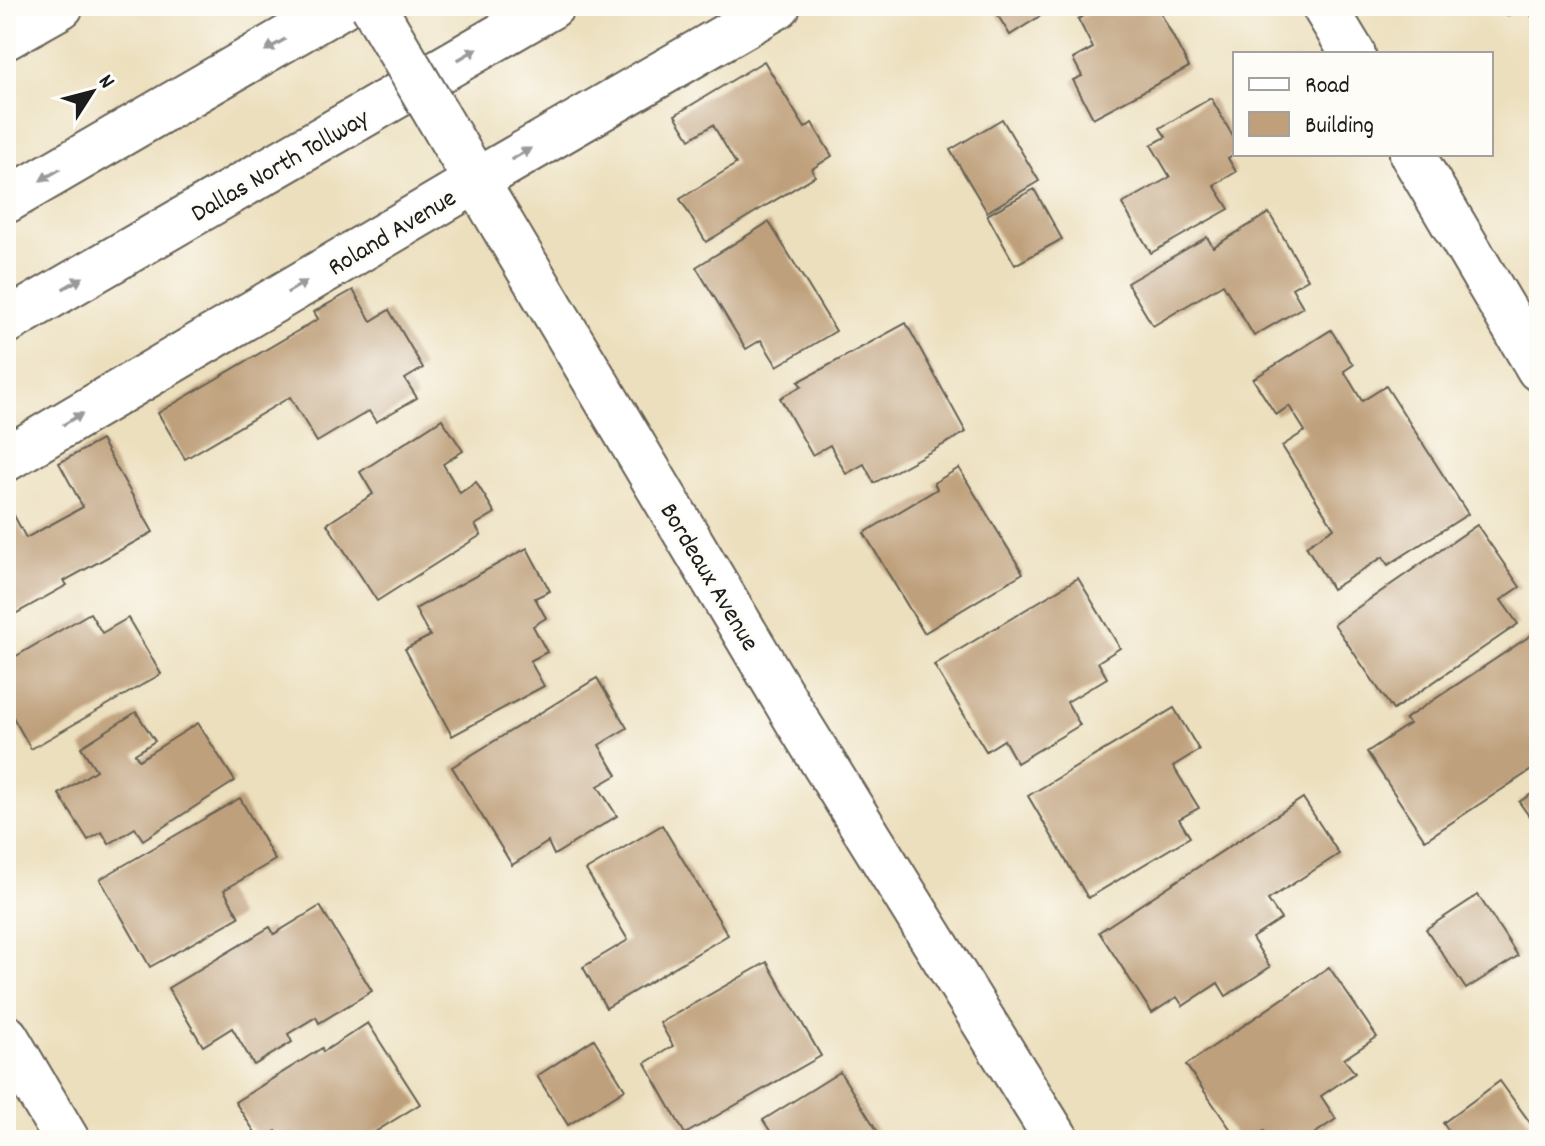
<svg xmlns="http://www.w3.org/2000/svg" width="1545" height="1146" font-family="Dekko,sans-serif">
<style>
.building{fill:#bfa07b}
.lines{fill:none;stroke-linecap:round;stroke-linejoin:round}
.minor-casing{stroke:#656054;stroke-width:48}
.highway-casing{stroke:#656054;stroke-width:48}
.minor{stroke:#fff;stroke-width:44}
.highway{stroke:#fff;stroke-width:44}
.minor-bridge-casing{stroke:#656054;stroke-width:48;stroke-linecap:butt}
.minor-bridge{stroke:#fff;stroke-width:44}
.oneway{fill:#999}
.labels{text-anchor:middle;stroke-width:6;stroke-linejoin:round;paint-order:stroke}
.street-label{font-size:26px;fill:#1c1c1c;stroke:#fdfcf7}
</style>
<rect width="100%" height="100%" fill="#fdfcf7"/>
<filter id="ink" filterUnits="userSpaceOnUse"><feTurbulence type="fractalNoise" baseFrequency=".0125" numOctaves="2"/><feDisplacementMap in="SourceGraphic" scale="16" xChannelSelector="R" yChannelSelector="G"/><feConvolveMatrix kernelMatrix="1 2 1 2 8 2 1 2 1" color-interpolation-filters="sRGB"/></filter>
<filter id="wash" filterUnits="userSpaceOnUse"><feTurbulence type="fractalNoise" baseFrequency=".006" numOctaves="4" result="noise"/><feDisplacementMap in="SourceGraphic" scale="32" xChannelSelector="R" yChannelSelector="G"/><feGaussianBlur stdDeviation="1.8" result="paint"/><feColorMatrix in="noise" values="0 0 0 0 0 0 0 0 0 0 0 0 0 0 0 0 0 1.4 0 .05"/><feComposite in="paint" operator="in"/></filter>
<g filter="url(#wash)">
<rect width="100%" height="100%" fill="#ecdfbd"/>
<g id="blocks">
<g class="building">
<polygon points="992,6 1056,6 1010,35"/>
<polygon points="1102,6 1157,6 1189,67 1093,118 1073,80 1082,76 1073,59 1093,48 1078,19"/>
<polygon points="1501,6 1524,6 1507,16"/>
<polygon points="1525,6 1539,6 1539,19 1535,21"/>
<polygon points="764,61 805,128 812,123 832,156 812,169 815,176 706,242 680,199 736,164 713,125 690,139 675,115"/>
<polygon points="1211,98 1235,140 1235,153 1228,158 1236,172 1214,185 1229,209 1151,253 1122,204 1170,177 1151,145 1166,137 1160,128"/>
<polygon points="1002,119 1039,181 987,212 950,150"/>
<polygon points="1034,189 1062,239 1015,265 987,215"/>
<polygon points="1269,213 1308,279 1292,288 1303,307 1254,336 1223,284 1153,326 1127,283 1207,237 1213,247"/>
<polygon points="769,222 836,331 777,366 761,340 746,349 696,267"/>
<polygon points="353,290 371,321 389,310 423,368 405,379 417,398 376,422 369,411 317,442 290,397 185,459 158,413 318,319 314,312"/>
<polygon points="906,323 966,432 874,483 864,464 846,474 830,445 812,455 780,398 802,386 798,382"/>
<polygon points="1331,330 1353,365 1344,371 1362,401 1386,386 1468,514 1388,565 1383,557 1332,589 1306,546 1334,528 1282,446 1305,431 1289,406 1276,415 1253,379"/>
<polygon points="442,419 463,451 443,464 460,493 476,482 495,513 475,525 481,535 377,601 327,524 373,494 360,472"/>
<polygon points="101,440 153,532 64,581 67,585 6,619 6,507 9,506 26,538 83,507 59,463"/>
<polygon points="959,468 1023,573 924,633 864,533 937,489 934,483"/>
<polygon points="1477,525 1520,587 1501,600 1518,624 1393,710 1334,624"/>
<polygon points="527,548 550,591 535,598 546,618 533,626 547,652 530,661 544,686 452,736 405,649 430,636 415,609"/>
<polygon points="1078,578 1120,648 1098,662 1107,678 1067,702 1080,725 1017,763 1004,740 986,751 934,665"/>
<polygon points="90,613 102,633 128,618 161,674 31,749 6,705 6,662"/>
<polygon points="1539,630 1539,765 1425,840 1367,752 1409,724 1405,719"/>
<polygon points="597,678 627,728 599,745 617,775 598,786 617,816 554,855 548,842 512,865 452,767"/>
<polygon points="1174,708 1199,750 1173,766 1199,808 1179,819 1190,837 1088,898 1028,796"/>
<polygon points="136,712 155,741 135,754 139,760 198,723 235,781 143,840 135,828 109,844 102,832 88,840 59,794 96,770 81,747"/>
<polygon points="1539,789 1539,830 1519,802"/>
<polygon points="240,798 275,860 224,890 239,917 150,967 100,879"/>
<polygon points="1303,798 1339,854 1268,900 1281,919 1252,938 1270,967 1226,996 1218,983 1183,1006 1177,997 1152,1013 1099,932"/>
<polygon points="662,825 728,935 606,1008 583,967 628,940 586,870"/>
<polygon points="1478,895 1518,956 1466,989 1426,929"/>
<polygon points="320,906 372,991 319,1023 316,1017 288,1034 292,1042 254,1065 232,1028 203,1046 168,988 270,927 274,934"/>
<polygon points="767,962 821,1056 685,1134 645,1063 673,1046 660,1023"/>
<polygon points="1329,967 1377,1037 1344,1059 1355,1073 1321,1096 1336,1119 1305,1140 1270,1140 1264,1131 1250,1140 1238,1140 1186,1065"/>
<polygon points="368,1023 420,1104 362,1140 281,1140 276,1131 260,1140 235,1102 322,1048 323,1052"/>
<polygon points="594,1039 625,1089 568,1125 537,1076"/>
<polygon points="840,1072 883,1140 776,1140 763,1120"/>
<polygon points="1500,1081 1539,1135 1539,1140 1455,1140 1443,1123"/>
</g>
</g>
</g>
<g filter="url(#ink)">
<use href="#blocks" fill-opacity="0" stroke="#656054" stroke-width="2"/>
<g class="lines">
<defs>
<g id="minor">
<polyline points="1324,6 1353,54"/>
<polyline points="6,37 61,6"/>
<polyline points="453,142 798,722 1057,1140"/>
<polyline points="1412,154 1539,369"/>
<polyline points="6,459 476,181 778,6"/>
<polyline points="6,1037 67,1140"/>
</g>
<g id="highway">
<polyline points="6,201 342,6"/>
<polyline points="6,322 552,6"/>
</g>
</defs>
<use href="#minor" class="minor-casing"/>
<use href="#highway" class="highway-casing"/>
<use href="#minor" class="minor"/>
<use href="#highway" class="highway"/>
<defs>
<polyline id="minor-bridge" points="373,6 453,142"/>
</defs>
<use href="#minor-bridge" class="minor-bridge-casing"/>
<use href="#minor-bridge" class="minor-bridge"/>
</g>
<defs><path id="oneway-solid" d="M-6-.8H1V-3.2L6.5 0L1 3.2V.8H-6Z" transform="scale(2)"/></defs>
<g class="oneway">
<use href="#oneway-solid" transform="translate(275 45) rotate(150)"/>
<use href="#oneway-solid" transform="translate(468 54) rotate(-30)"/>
<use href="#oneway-solid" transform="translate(521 154) rotate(-30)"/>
<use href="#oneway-solid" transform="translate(50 175) rotate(150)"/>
<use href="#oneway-solid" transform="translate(73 283) rotate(-30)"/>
<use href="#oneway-solid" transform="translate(297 287) rotate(-31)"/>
<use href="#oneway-solid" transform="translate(73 419) rotate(-31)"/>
</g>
</g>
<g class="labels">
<g class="street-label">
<text transform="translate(279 164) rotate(-30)" y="9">Dallas North Tollway</text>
<text transform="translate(391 231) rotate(-31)" y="9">Roland Avenue</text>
<text transform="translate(711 576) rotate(59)" y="9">Bordeaux Avenue</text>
</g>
</g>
<rect width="1545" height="1146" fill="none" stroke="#fdfcf7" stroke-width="32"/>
<rect x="1233" y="52" width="260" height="104" fill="#fdfcf7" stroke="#a3a29f" stroke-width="2"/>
<rect x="1249" y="78" width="40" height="12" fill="#ffffff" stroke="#a3a29f" stroke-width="2"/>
<text x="1305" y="92" font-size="24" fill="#1c1c1c">Road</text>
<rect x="1249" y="112" width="40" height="24" fill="#bfa07b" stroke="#a3a29f" stroke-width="2"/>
<text x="1305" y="132" font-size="24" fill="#1c1c1c">Building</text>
<g transform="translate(92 92) rotate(54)" stroke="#fdfcf7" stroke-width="6" paint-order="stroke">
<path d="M0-6L14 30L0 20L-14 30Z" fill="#1c1c1c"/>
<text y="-12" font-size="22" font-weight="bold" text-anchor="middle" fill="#1c1c1c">N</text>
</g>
</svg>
